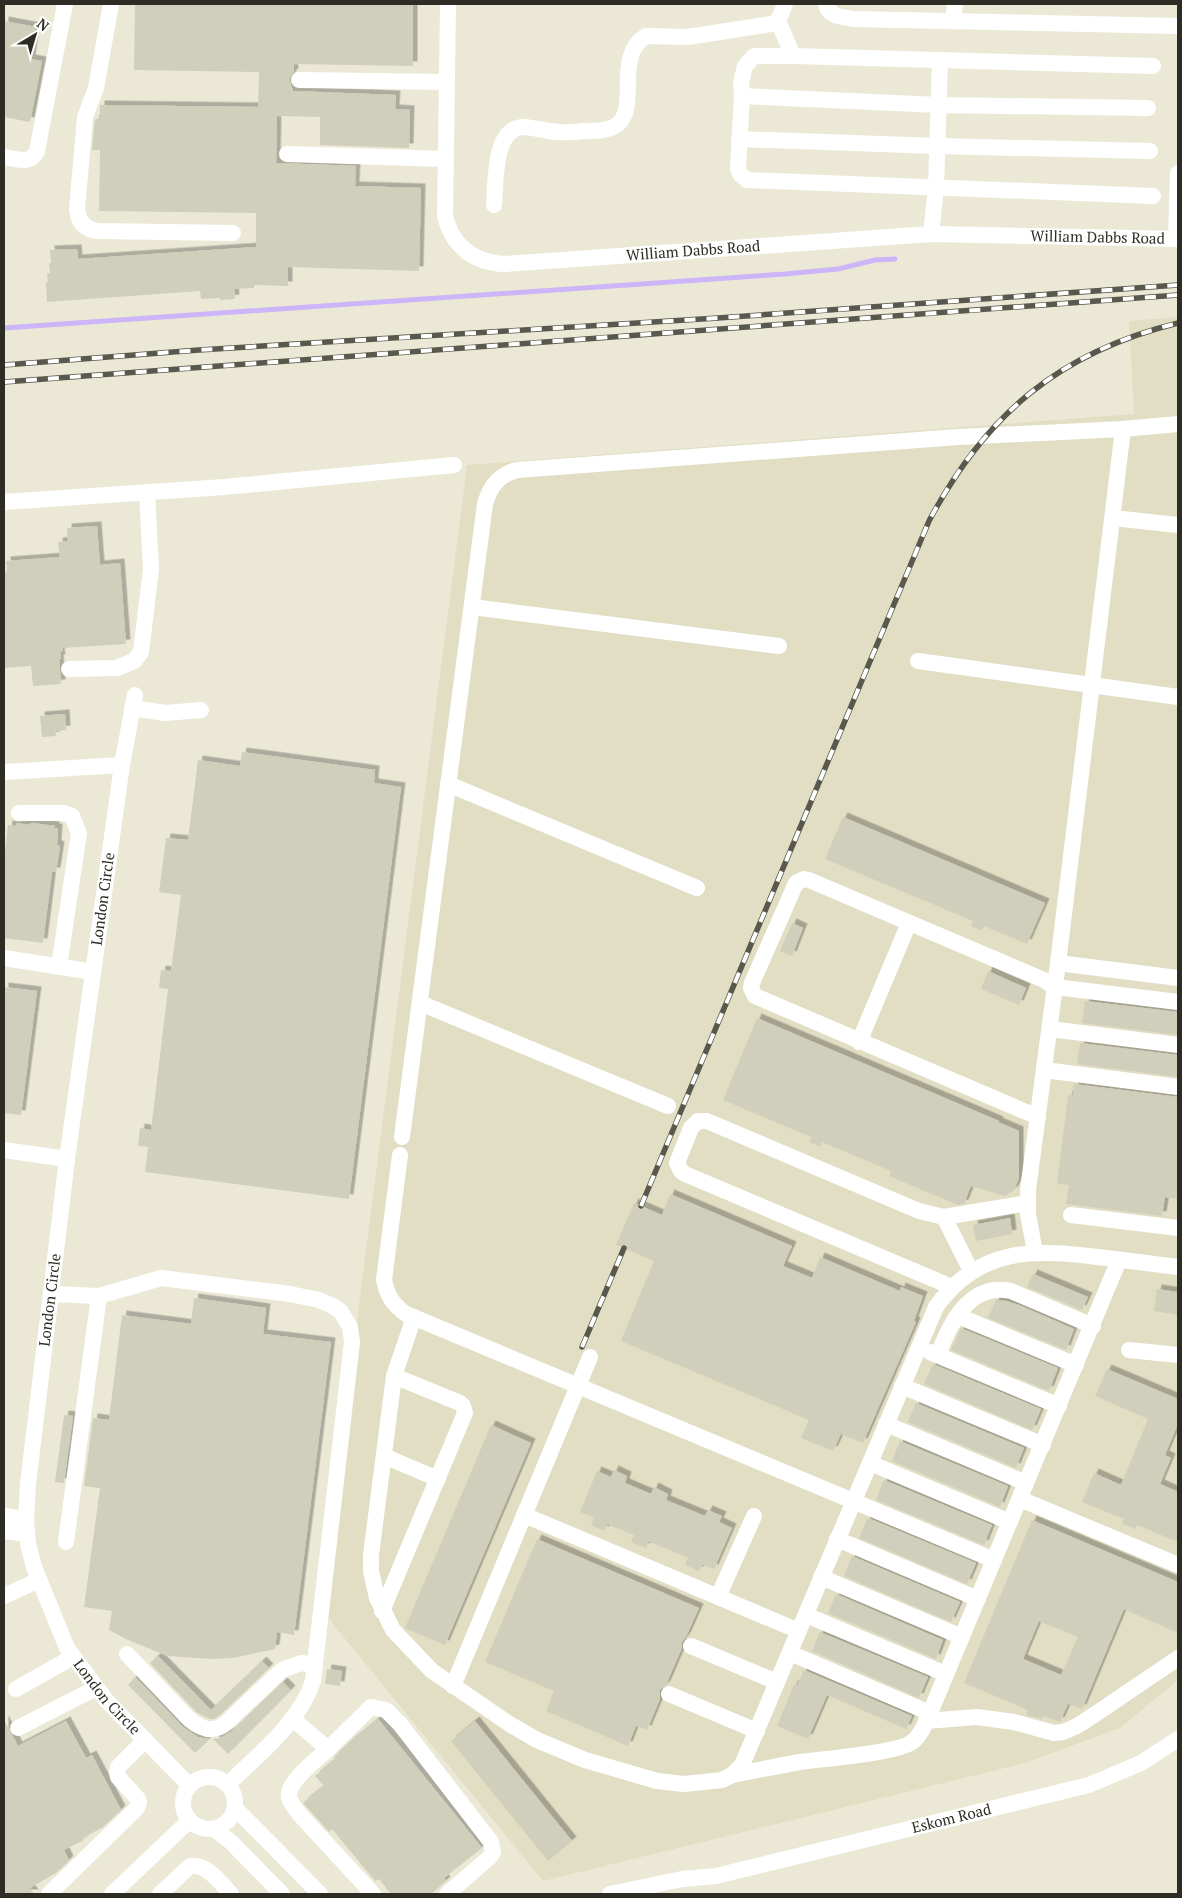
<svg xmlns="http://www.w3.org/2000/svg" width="1182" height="1898" font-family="'PT Serif',serif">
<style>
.built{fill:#e1dec4}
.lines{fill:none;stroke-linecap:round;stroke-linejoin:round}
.stream{stroke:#cdb6f8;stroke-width:5}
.building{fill:#d0cfbc;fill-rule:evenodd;filter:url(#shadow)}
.minor{stroke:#fff;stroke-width:16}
.rail-casing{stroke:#58584d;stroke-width:5.5}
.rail{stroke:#fff;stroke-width:4;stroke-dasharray:11;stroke-linecap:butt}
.labels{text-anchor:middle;stroke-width:4;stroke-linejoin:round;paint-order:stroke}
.street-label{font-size:15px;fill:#2d2d25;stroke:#fff}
</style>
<defs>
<filter id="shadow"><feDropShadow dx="4.5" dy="-4.5" stdDeviation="0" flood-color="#0004"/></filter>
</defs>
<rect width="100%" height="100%" fill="#ebe9d6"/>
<polygon class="built" points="1178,317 1178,1680 1120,1728 1025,1763 543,1881 320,1608 467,465 1134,414 1129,321"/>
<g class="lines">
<polyline class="stream" points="4,328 785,274 838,269 875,260 895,259"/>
</g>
<g class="building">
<polygon points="135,4 413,4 413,66 294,64 294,72 289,79 293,91 396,95 395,109 410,110 409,148 320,145 320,117 277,116 276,163 356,166 355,186 421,188 419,271 288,267 288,286 254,285 254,288 234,289 235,299 220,300 220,298 201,299 200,291 47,302 46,282 48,282 47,273 50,273 49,263 51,263 50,250 77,249 78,259 256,247 256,213 99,211 100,150 92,150 95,119 100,119 100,105 258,107 259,72 134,70"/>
<polygon points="4,21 36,27 31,59 42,61 30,122 4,117"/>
<polygon points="97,526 100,565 120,563 126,644 63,648 63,652 60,652 61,659 59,659 61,684 33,686 31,666 4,668 4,572 7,571 6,561 60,557 58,542 68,541 67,528"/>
<polygon points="65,714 66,730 55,731 56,736 42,737 40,716"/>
<polygon points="242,752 375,770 374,783 401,787 349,1199 145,1172 148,1147 138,1146 140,1128 151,1130 168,989 159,988 161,970 171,971 181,895 159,892 166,838 188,840 198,760 240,766"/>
<polygon points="843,817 1045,903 1027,944 984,926 982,931 971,926 973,921 825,859"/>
<polygon points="16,823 30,825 30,823 32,823 55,826 55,828 58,828 57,845 60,846 56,872 52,872 43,943 4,938 4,861 8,825 16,826"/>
<polygon points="792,923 803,928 792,956 780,951"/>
<polygon points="988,971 1026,988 1019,1005 981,989"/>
<polygon points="4,987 37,991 21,1115 4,1113"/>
<polygon points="1085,1001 1178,1012 1178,1035 1082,1023"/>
<polygon points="757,1018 999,1121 998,1122 1019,1131 1019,1178 1014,1190 1005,1196 971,1186 964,1204 958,1205 889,1176 891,1171 822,1142 821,1147 809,1142 811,1137 723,1100"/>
<polygon points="1080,1043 1178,1055 1178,1077 1077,1064"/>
<polygon points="1074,1084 1178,1097 1178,1199 1165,1197 1162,1216 1066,1204 1069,1185 1057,1184 1068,1095 1073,1095"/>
<polygon points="670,1194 792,1246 783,1266 812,1278 820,1257 900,1291 901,1287 923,1296 914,1321 916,1322 863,1443 841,1434 833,1451 801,1438 809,1420 621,1341 654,1261 616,1245 634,1203 662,1215"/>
<polygon points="1010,1218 1012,1234 976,1241 973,1225"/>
<polygon points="1033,1274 1088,1297 1082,1310 1027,1287"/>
<polygon points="1157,1289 1178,1292 1178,1315 1154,1311"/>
<polygon points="194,1298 266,1308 263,1334 331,1342 294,1635 277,1632 275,1649 233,1658 212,1659 168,1656 128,1640 109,1630 112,1611 84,1607 100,1488 84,1486 93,1418 109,1420 122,1315 191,1324"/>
<polygon points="996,1300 1006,1301 1019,1305 1074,1329 1066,1350 988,1318"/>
<polygon points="961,1328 1058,1368 1049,1391 951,1350"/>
<polygon points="933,1364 1041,1409 1032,1430 924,1384"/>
<polygon points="1107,1369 1178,1399 1178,1424 1165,1455 1171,1458 1160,1484 1178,1492 1178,1542 1137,1525 1135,1529 1122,1524 1124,1519 1082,1502 1094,1473 1121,1485 1148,1419 1095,1396"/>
<polygon points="916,1403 1024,1448 1016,1468 908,1422"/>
<polygon points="64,1415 73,1416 64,1483 55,1482"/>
<polygon points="491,1425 531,1443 445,1645 405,1628"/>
<polygon points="900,1441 1008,1486 1000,1507 892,1461"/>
<polygon points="614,1470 627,1476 625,1483 651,1494 654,1487 668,1494 666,1500 705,1516 708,1510 722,1516 719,1522 732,1528 714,1569 702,1564 699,1571 685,1565 688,1558 648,1541 646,1548 631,1542 634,1535 607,1524 605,1531 591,1525 594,1518 580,1512 597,1471 611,1477"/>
<polygon points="884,1480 992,1525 984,1545 876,1500"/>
<polygon points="868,1518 976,1563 967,1584 859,1538"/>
<path d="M1032,1520l146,62v51l-54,-24 -42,100 -14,-5 -8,18 -17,-6 -1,3 -16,-4 2,-5 -64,-27zM1039,1621l39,16 -17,38 -38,-16z"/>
<polygon points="537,1539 699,1608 686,1637 682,1642 682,1648 666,1685 660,1690 660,1699 647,1730 636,1726 628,1746 546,1711 554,1691 485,1662"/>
<polygon points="852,1556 960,1602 951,1622 844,1576"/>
<polygon points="836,1594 943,1640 936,1659 828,1613"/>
<polygon points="820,1632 928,1677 919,1698 812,1651"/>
<polygon points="158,1656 211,1710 262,1661 269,1668 220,1715 214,1719 209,1719 196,1712 150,1663"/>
<polygon points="327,1669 342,1671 340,1686 325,1684"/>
<polygon points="804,1670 912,1716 906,1729 827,1695 808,1739 777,1726 794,1684 797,1686"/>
<polygon points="135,1677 183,1727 198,1737 209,1739 195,1753 128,1685"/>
<polygon points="283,1682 291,1690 228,1754 213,1739 220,1738 232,1731"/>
<polygon points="378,1719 482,1848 444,1878 446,1881 431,1894 391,1894 379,1879 375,1881 332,1829 329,1832 303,1803 324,1786 315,1776 336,1759 334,1757 350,1742"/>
<polygon points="4,1720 18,1746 66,1721 86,1758 92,1755 121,1810 103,1827 83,1838 84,1840 64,1850 69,1860 56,1873 30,1888 34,1894 4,1894"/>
<polygon points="475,1721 572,1841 548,1861 451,1741"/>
</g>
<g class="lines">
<g class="minor">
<path d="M111,4l-15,84 -11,29 -8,92c1,12 7,20 20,22l136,2"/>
<path id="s1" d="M448,4l-3,212c7,30 29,47 60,48l426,-30 247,5"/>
<path d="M826,4c2,13 17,13 27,15l325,7"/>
<polyline points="778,21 793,56 1153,66"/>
<polyline points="953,21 955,4"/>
<polyline points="793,56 754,56 745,66 741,83 742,96 738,168 740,174 747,180 1153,196"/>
<polyline points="299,80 447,82"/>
<polyline points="742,96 939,105 1148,108"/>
<polyline points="739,139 937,146 1150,151"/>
<polyline points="287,154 446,159"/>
<path d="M4,157c12,2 27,8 33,-6l28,-147"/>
<path d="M494,205c2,-22 -1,-78 30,-78 11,1 23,4 34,5 9,1 18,0 27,-1 12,0 24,0 33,-7 21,-17 -4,-69 28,-88l42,1 83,-13 7,-3 7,-17"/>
<polyline points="931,234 936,187 940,60"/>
<polyline points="1176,238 1178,173"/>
<polyline points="4,502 224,487 454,465"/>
<polyline points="1113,518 1178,525"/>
<polyline points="472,607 779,646"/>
<polyline points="918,661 1178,697"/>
<polyline points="69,669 117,668 134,661 141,652 151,569 147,492"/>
<path id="s2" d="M135,695l-13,70 -55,394 -39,325 -2,35 2,25 6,23 33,81 39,52 83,85"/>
<polyline points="132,708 165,713 201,710"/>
<polyline points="4,772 122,765"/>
<polyline points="448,784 697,888"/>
<polyline points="19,813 64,813 72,816 79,833 59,966"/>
<polyline points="4,958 93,972"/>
<polyline points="1058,963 1178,978"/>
<polyline points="420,1003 668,1106"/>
<polyline points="1050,1029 1178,1045"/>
<polyline points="859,1042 909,923"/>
<polyline points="1044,1070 1178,1087"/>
<polyline points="1038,1117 755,996 751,988 752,983 796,883 804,879 809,880 1044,980 1055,987 1178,1002"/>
<path d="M402,1137l83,-633c5,-18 14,-29 32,-34l441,-33 165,-8 55,-5"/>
<polyline points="4,1150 67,1159"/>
<path d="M400,1155l-16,125c3,15 9,25 22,34l588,246"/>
<polyline points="1071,1215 1178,1228"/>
<polyline points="944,1217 971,1271"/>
<polyline points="1035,1252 1028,1214 1028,1190 1058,963 1123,429"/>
<polyline points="952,1287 685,1174 681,1171 677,1163 691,1128 698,1121 707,1121 919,1211 944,1217 1027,1203"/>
<polyline points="51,1294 99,1296"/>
<polyline points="958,1316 1076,1365"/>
<path d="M414,1317l-20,59 -23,179v16l6,27 16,32 39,41 79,54 26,15 48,20 72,21 27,3 38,-4 10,-5 10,-10 194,-458c44,-62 102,-58 170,-49 24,3 48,6 72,9"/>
<polyline points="1129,1350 1178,1355"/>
<polyline points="930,1352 1059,1406"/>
<path d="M938,1355c12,-32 32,-73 73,-64l82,35"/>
<polyline points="902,1386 1043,1445"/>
<polyline points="886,1424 1026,1483"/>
<polyline points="384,1456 438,1479"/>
<polyline points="870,1463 1010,1522"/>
<polyline points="1020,1499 1178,1565"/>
<polyline points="524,1515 799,1631"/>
<polyline points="4,1516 26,1519"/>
<polyline points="4,1531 27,1534"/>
<polyline points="837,1539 978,1599"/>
<path d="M66,1542l33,-246 62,-18 129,16 29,6 14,6 8,6 9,15 2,15 -39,339c-13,41 -55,74 -85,103"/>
<polyline points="821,1577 962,1637"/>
<polyline points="4,1596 39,1580"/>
<polyline points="718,1597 754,1516"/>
<polyline points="382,1611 465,1413 463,1406 460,1403 394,1376"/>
<polyline points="806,1615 946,1674"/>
<polyline points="691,1646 777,1682"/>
<polyline points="790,1653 930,1713"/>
<path d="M127,1654l62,65c12,10 24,15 37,4l56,-53 19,-7 14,2"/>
<polyline points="453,1686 590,1357"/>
<polyline points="16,1689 73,1657"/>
<polyline points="669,1694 757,1731"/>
<polyline points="293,1719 328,1749 371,1707 386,1710 400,1724 491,1842 493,1852 490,1857 447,1894"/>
<polyline points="926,1721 977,1717 1014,1722 1054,1733 1063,1732 1077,1726 1097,1713 1178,1658"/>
<polyline points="18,1728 96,1688"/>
<path d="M328,1749c-10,10 -42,33 -39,48 2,8 8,14 13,20l71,77"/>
<path d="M732,1775c22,-4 45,-9 68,-13 21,-3 99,-9 112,-20 9,-6 14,-20 18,-29l189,-453"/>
<circle cx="209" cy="1803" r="26"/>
<polyline points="235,1808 320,1894"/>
<polyline points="214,1829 231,1842 282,1894"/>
<polyline points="49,1894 137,1808 139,1803 138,1799 118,1777 117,1772 118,1767 145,1740"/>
<polyline points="112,1894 189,1821"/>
<path d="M160,1894l30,-28c16,-3 31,17 41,28"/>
<path id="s3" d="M610,1894l72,-15 34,-3 373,-91 52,-22 37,-24"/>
</g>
<defs>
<g id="rail">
<polyline points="4,365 199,350 718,318 1178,285"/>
<polyline points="4,382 1178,295"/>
<path d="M641,1206l288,-685c57,-107 131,-169 249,-198"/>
<polyline points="582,1347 624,1248"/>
</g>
</defs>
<use href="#rail" class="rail-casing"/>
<use href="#rail" class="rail"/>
</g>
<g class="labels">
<g class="street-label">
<text dy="5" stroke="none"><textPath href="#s1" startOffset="889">William Dabbs Road</textPath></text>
<text dy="5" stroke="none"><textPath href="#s1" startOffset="484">William Dabbs Road</textPath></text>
<text transform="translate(103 899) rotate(-82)" y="5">London Circle</text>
<text transform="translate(50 1300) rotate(-83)" y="5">London Circle</text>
<text dy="5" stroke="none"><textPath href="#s2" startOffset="1031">London Circle</textPath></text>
<text dy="5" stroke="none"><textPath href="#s3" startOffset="350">Eskom Road</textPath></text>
</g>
</g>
<rect width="1182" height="1898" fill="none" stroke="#2d2d25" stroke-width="10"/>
<g transform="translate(35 35) rotate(38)" stroke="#ffffff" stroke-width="4" paint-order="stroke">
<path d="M0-4L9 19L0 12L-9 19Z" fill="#2d2d25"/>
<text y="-8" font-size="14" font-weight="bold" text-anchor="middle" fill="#2d2d25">N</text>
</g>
</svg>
